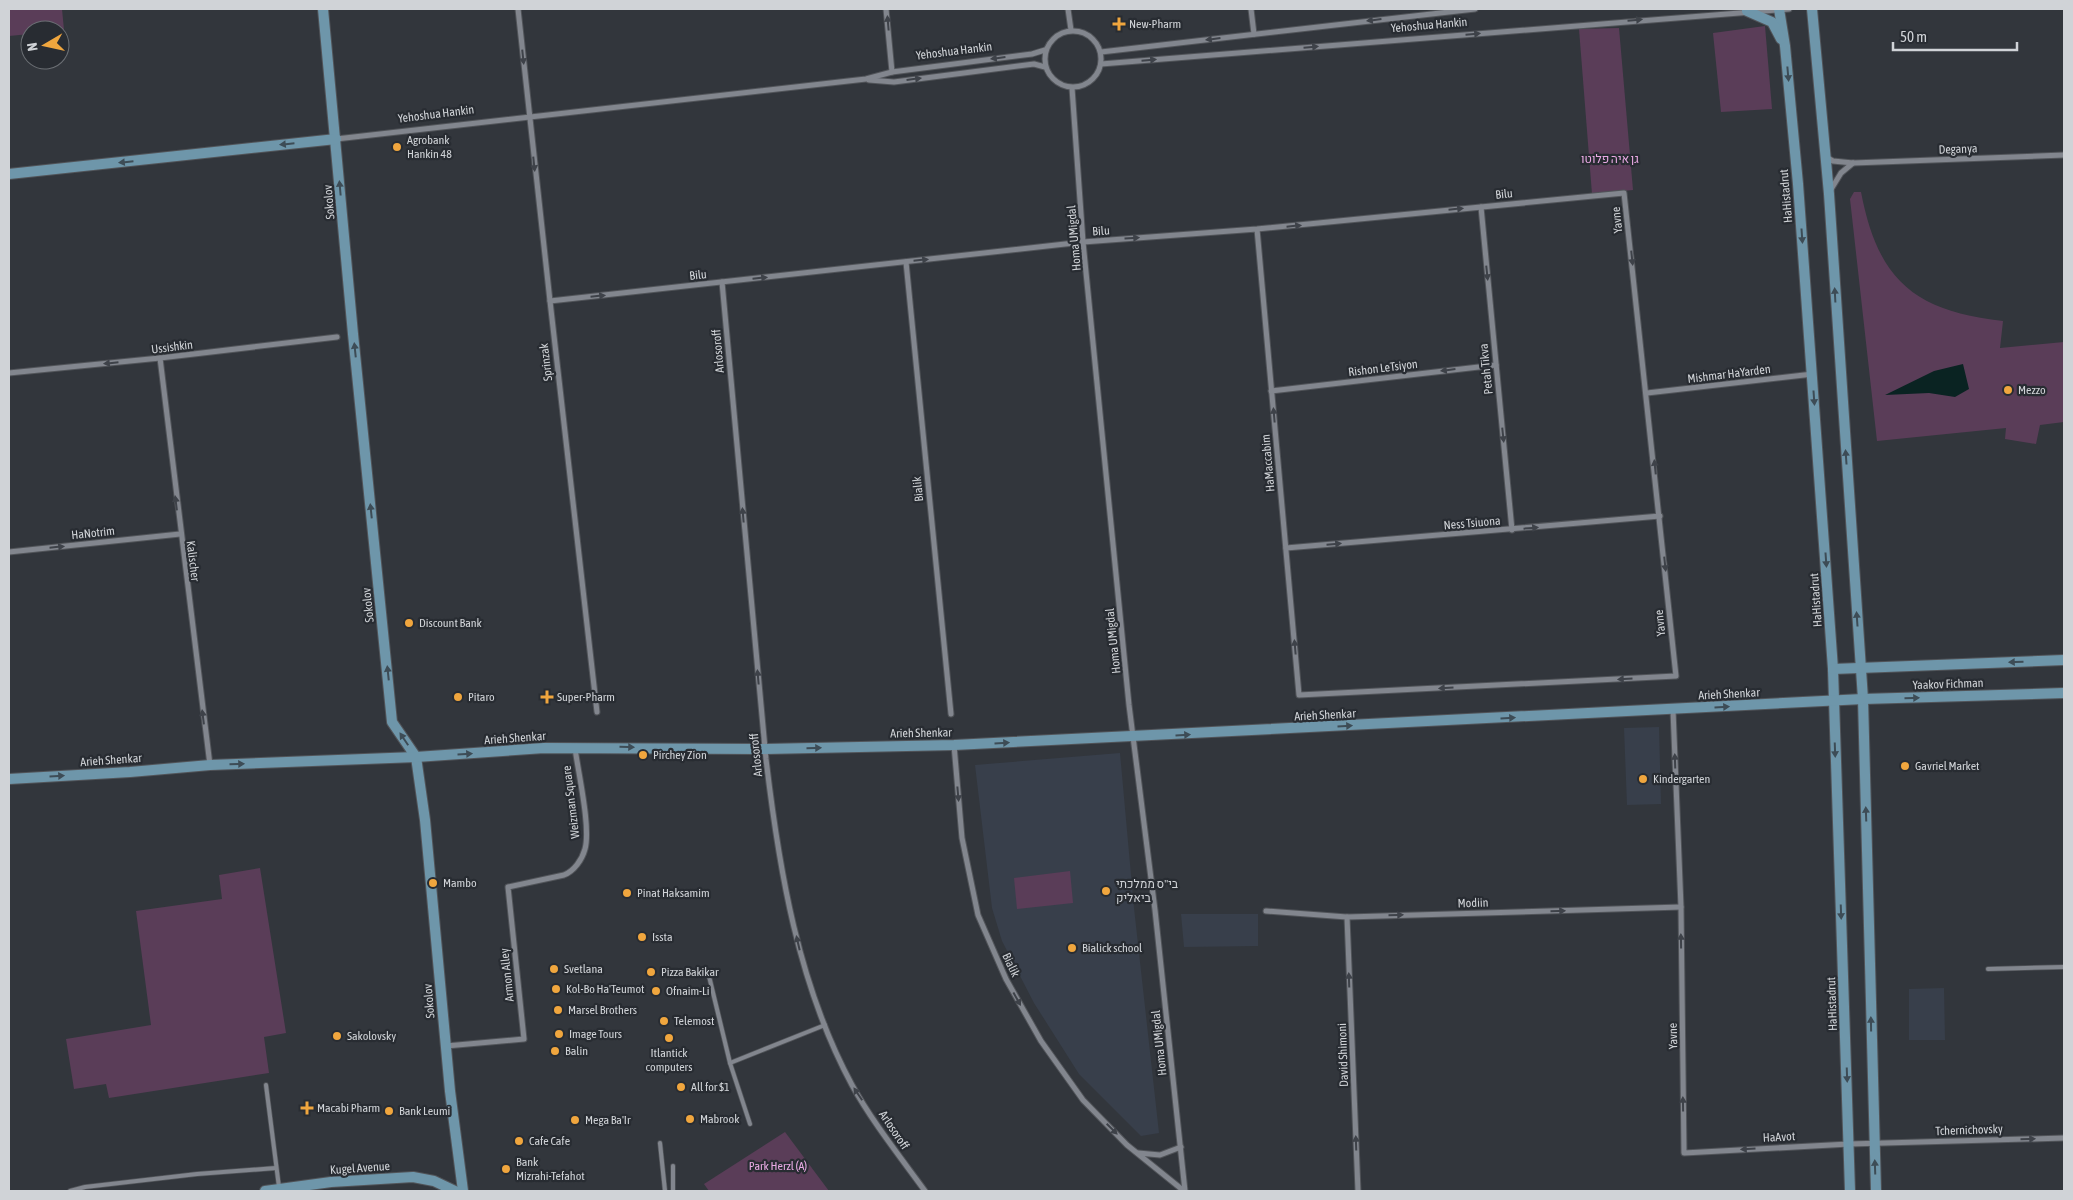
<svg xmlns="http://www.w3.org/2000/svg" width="2073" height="1200" font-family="'Asap Condensed',Heebo,sans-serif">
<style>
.built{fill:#383f4b}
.green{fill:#5a3d58}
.water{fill:#0a2322}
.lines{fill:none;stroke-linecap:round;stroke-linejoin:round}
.lane-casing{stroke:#515459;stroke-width:5.5}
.street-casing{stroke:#515459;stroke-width:7}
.secondary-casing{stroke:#515459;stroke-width:12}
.lane{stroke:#82868e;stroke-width:4}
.street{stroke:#82868e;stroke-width:5}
.secondary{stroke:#6e96aa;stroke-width:10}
.oneway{fill:#3e4249}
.oneway2{fill:#3d4c56}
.poi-dot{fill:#f0a63e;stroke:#282c32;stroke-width:2}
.labels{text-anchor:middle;stroke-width:4.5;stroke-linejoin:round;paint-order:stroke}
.poi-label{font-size:12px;fill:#d0d3d7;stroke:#282c32;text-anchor:start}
.street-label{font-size:12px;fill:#d0d3d7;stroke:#282c32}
.park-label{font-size:12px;fill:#e9aae4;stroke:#282c32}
</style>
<rect width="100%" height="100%" fill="#32363c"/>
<g class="built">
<polygon points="1659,727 1661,804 1627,805 1624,728"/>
<polygon points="1120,753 1134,908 1159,1133 1141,1136 1079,1074 1034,1003 1002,941 992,908 975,765"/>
<polygon points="1181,914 1258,914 1258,946 1184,947"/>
<polygon points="1944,988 1945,1040 1909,1040 1909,989"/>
</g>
<g class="green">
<polygon points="9,9 62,9 64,30 30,30 30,34 9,36"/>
<polygon points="1765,26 1772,109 1721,112 1713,33"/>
<polygon points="1619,28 1633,190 1592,194 1579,29"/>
<path d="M1854,192h7c17,89 54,119 142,129l-3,27 64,-6v80l-24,3 -4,19 -31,-5 1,-11 -129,13 -27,-242z"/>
<polygon points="260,868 286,1033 264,1037 269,1073 109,1098 106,1084 74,1089 66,1039 151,1025 136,911 222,899 219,875"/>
<polygon points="1070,871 1073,903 1017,909 1014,878"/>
<polygon points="785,1132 829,1191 709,1191 704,1184"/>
</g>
<polygon class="water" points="1963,364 1969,389 1955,397 1929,393 1885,395 1934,371"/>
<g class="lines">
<defs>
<g id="lane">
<polyline points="1988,969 2064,967"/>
<polyline points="709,976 730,1063 750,1124"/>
<polyline points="730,1063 825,1025"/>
<polyline points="266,1085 279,1187"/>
<polyline points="660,1143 665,1191"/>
<polyline points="70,1191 85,1187 197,1174 276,1168"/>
<polyline points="673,1191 673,1166"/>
</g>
<g id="street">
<polyline points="518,9 550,301 597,712"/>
<polyline points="886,9 892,72"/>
<polyline points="1068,9 1071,30"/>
<polyline points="1251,9 1254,34"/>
<circle cx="1073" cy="59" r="28"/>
<polyline points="1101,52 1475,9"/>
<polyline points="1101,64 1789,9"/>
<polyline points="869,80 894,82 1034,64 1045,67"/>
<polyline points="1072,88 1083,242 1129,705 1155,910 1185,1191"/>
<polyline points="336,139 866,79 892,72 1032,54 1045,50"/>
<polyline points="1826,157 1833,161 1853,163 2064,155"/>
<polyline points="1830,191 1841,173 1853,163"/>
<polyline points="1481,207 1512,530"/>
<polyline points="906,262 951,714"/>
<path d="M722,282l44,477c13,110 32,226 86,326 19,35 49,73 73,106"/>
<polyline points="550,301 1083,242 1257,229 1624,193 1676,676 1299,695 1257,229"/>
<polyline points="160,358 210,765"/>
<polyline points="9,373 160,358 337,337"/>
<polyline points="1271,391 1496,365"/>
<polyline points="1647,393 1813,374"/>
<polyline points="1286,548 1660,516"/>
<polyline points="9,552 180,534"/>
<polyline points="1673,710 1681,907 1684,1153 1849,1144 2064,1138"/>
<polyline points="954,745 962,838 978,915 1006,979 1041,1041 1083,1100 1127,1145 1184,1191"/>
<polyline points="1266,911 1347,917 1681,907"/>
<polyline points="1347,917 1358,1191"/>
<path d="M446,1046l78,-7 -16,-152 56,-12c10,-4 18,-15 21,-26 6,-22 -7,-77 -10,-101"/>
<polyline points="1138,1153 1160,1155 1181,1147"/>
</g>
<g id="secondary">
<polyline points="323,9 353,334 392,722 416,757 425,820 450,1091 463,1191"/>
<polyline points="1779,9 1785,46 1798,184 1833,669 1850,1191"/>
<polyline points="1812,9 1829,194 1863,699 1876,1191"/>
<polyline points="1747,11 1772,22 1781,39"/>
<polyline points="9,174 336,139"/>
<polyline points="1833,669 2064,660"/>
<polyline points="9,779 130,772 210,765 416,757 544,748 765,749 954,745 1863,699 2064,693"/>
<polyline points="265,1191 331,1182 413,1177 434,1181 455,1191"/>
</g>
</defs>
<use href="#lane" class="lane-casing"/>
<use href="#street" class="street-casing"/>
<use href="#secondary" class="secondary-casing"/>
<use href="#lane" class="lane"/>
<use href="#street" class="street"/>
<use href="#secondary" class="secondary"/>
</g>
<defs><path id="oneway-solid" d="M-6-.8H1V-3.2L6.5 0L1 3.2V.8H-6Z" transform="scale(1.25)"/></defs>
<g class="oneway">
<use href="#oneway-solid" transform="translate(1374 20) rotate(173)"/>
<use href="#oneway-solid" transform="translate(1635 20) rotate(-5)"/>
<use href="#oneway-solid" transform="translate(888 23) rotate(-95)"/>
<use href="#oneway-solid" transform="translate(1473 34) rotate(-5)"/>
<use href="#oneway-solid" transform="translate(1213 39) rotate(173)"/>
<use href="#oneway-solid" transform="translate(1311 47) rotate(-5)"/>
<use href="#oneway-solid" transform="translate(523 57) rotate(84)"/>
<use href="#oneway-solid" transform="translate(998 58) rotate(173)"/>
<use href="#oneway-solid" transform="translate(1149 60) rotate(-5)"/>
<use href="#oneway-solid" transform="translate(914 79) rotate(-7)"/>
<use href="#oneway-solid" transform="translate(534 164) rotate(84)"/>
<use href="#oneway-solid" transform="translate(1456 209) rotate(-6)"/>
<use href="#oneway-solid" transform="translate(1294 226) rotate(-6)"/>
<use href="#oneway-solid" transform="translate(1132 238) rotate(-4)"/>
<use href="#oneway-solid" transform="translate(1632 258) rotate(84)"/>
<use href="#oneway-solid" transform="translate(921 260) rotate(-6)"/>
<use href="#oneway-solid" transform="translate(1487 273) rotate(84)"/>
<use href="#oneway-solid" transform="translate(760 278) rotate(-6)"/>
<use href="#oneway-solid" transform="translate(598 296) rotate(-6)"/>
<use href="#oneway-solid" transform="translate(111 363) rotate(174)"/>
<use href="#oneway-solid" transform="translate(1448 370) rotate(173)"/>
<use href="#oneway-solid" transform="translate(1274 415) rotate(-95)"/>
<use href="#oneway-solid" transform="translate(1503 435) rotate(84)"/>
<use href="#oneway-solid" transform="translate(1655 467) rotate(-96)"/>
<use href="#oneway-solid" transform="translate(176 503) rotate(-97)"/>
<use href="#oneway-solid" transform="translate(743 515) rotate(-95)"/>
<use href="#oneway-solid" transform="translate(1531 528) rotate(-5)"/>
<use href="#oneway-solid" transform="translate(1334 544) rotate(-5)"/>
<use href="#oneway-solid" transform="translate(57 547) rotate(-6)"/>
<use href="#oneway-solid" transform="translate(1665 564) rotate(84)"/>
<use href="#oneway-solid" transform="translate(1295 647) rotate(-95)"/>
<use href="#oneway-solid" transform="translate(758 677) rotate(-95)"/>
<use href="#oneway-solid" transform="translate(1625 679) rotate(177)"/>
<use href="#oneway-solid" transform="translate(1446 688) rotate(177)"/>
<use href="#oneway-solid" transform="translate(203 717) rotate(-97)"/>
<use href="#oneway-solid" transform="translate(1675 761) rotate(-92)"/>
<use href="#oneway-solid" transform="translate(958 794) rotate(85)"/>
<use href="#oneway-solid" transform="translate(1558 911) rotate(-2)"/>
<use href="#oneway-solid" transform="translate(1396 915) rotate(-2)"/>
<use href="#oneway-solid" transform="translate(1681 941) rotate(-91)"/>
<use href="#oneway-solid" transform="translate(798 943) rotate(-103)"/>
<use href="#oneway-solid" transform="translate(1349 980) rotate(-92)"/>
<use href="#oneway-solid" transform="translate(1017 999) rotate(61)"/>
<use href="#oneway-solid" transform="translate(858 1094) rotate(-124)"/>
<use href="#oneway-solid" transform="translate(1683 1104) rotate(-91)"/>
<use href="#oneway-solid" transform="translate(1112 1129) rotate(45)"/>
<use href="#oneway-solid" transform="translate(2028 1139) rotate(-2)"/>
<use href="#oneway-solid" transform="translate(1356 1143) rotate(-92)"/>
<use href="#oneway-solid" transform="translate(1748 1149) rotate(177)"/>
</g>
<g class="oneway2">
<use href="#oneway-solid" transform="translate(1788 74) rotate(85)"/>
<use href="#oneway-solid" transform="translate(287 144) rotate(174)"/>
<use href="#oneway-solid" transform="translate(126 162) rotate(174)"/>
<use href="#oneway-solid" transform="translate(340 188) rotate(-95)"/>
<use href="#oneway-solid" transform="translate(1802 236) rotate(86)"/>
<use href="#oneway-solid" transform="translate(1835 295) rotate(-93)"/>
<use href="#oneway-solid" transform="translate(355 350) rotate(-96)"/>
<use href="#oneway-solid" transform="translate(1814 398) rotate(86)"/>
<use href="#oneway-solid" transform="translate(1846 457) rotate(-94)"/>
<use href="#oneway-solid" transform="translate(371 511) rotate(-96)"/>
<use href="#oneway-solid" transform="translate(1826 560) rotate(86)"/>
<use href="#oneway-solid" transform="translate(1857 619) rotate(-94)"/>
<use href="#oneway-solid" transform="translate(2016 662) rotate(178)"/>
<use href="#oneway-solid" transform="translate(388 673) rotate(-96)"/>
<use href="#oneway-solid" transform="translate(1912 698) rotate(-2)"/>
<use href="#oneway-solid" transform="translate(1722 707) rotate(-3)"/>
<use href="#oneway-solid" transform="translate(1508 718) rotate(-3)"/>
<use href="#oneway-solid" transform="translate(1345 726) rotate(-3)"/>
<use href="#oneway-solid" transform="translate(1183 735) rotate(-3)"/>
<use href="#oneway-solid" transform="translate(404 739) rotate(-124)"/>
<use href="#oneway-solid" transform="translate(1002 743) rotate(-3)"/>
<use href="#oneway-solid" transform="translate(627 747) rotate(1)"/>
<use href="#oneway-solid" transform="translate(814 748) rotate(-1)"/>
<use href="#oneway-solid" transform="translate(1835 750) rotate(88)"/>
<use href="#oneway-solid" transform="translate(465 754) rotate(-4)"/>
<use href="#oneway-solid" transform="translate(237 764) rotate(-2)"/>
<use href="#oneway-solid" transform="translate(57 776) rotate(-3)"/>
<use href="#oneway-solid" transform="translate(1866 814) rotate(-92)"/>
<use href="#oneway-solid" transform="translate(1841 912) rotate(88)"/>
<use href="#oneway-solid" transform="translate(1871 1024) rotate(-91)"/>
<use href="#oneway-solid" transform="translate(1847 1075) rotate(88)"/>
<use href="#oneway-solid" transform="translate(1875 1167) rotate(-92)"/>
</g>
<g class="poi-dot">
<path d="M1116.5 16.5h5v5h5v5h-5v5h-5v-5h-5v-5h5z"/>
<circle cx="397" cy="147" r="5"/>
<circle cx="2008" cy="390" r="5"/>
<circle cx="409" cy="623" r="5"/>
<circle cx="458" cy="697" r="5"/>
<path d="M544.5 689.5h5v5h5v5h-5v5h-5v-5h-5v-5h5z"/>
<circle cx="643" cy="755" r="5"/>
<circle cx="1905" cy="766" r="5"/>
<circle cx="1643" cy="779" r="5"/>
<circle cx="433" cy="883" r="5"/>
<circle cx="1106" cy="891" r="5"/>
<circle cx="627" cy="893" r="5"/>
<circle cx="642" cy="937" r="5"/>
<circle cx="1072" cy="948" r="5"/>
<circle cx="554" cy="969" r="5"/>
<circle cx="651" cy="972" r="5"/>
<circle cx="556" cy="989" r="5"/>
<circle cx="656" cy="991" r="5"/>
<circle cx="558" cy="1010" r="5"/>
<circle cx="664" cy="1021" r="5"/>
<circle cx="559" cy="1034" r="5"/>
<circle cx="337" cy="1036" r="5"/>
<circle cx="669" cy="1038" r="5"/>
<circle cx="555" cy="1051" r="5"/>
<circle cx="681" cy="1087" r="5"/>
<path d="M304.5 1100.5h5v5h5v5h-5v5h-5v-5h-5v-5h5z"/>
<circle cx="389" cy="1111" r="5"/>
<circle cx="690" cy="1119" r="5"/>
<circle cx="575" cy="1120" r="5"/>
<circle cx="519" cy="1141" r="5"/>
<circle cx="506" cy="1169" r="5"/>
</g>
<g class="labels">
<g class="poi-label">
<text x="1129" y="28">New-Pharm</text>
<text x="407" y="144">Agrobank<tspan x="407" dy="14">Hankin 48</tspan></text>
<text x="2018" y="394">Mezzo</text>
<text x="419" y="627">Discount Bank</text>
<text x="468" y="701">Pitaro</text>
<text x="557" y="701">Super-Pharm</text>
<text x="653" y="759">Pirchey Zion</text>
<text x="1915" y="770">Gavriel Market</text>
<text x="1653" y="783">Kindergarten</text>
<text x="443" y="887">Mambo</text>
<text x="1116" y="888">בי"ס ממלכתי<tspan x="1116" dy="14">ביאליק</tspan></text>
<text x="637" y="897">Pinat Haksamim</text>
<text x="652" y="941">Issta</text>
<text x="1082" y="952">Bialick school</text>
<text x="564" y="973">Svetlana</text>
<text x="661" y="976">Pizza Bakikar</text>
<text x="566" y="993">Kol-Bo Ha'Teumot</text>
<text x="666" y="995">Ofnaim-Li</text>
<text x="568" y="1014">Marsel Brothers</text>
<text x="674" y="1025">Telemost</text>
<text x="569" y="1038">Image Tours</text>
<text x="347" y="1040">Sakolovsky</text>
<text x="565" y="1055">Balin</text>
<text x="669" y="1057" text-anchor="middle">Itlantick<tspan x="669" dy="14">computers</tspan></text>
<text x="691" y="1091">All for $1</text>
<text x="317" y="1112">Macabi Pharm</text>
<text x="399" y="1115">Bank Leumi</text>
<text x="700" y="1123">Mabrook</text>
<text x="585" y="1124">Mega Ba'Ir</text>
<text x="529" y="1145">Cafe Cafe</text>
<text x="516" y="1166">Bank<tspan x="516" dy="14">Mizrahi-Tefahot</tspan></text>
</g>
<g class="street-label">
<text transform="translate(1429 25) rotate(-5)" y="4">Yehoshua Hankin</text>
<text transform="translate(954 51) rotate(-7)" y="4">Yehoshua Hankin</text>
<text transform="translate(436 114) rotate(-7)" y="4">Yehoshua Hankin</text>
<text transform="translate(1958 149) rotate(-2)" y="4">Deganya</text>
<text transform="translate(1504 194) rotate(-6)" y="4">Bilu</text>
<text transform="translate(1786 196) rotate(-95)" y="4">HaHistadrut</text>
<text transform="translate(329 202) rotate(-95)" y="4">Sokolov</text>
<text transform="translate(1617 220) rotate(-96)" y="4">Yavne</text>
<text transform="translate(1101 231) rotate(-4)" y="4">Bilu</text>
<text transform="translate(1074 238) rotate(-95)" y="4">Homa UMigdal</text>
<text transform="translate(698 275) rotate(-6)" y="4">Bilu</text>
<text transform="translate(172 347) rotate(-7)" y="4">Ussishkin</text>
<text transform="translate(718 351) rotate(-95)" y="4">Arlosoroff</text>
<text transform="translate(546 362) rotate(-97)" y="4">Sprinzak</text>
<text transform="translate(1383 368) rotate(-7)" y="4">Rishon LeTsiyon</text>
<text transform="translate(1486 369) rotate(-96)" y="4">Petah Tikva</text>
<text transform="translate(1729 374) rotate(-7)" y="4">Mishmar HaYarden</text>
<text transform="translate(1268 463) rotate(-95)" y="4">HaMaccabim</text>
<text transform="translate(918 489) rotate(-96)" y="4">Bialik</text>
<text transform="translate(1472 523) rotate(-5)" y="4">Ness Tsiuona</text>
<text transform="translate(93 533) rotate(-6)" y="4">HaNotrim</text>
<text transform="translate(193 561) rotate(83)" y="4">Kalischer</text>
<text transform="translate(1816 600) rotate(-94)" y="4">HaHistadrut</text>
<text transform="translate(368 605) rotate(-96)" y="4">Sokolov</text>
<text transform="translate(1660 623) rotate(-96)" y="4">Yavne</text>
<text transform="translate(1113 641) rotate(-96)" y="4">Homa UMigdal</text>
<text transform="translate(1948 684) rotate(-2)" y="4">Yaakov Fichman</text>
<text transform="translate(1729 694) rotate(-3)" y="4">Arieh Shenkar</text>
<text transform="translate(1325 715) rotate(-3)" y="4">Arieh Shenkar</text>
<text transform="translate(921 733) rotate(-1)" y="4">Arieh Shenkar</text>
<text transform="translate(515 738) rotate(-4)" y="4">Arieh Shenkar</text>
<text transform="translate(756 755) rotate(-96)" y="4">Arlosoroff</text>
<text transform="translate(111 760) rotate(-4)" y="4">Arieh Shenkar</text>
<text transform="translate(571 802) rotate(-97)" y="4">Weizman Square</text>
<text transform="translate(1473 903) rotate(-2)" y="4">Modiin</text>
<text transform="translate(1011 965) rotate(65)" y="4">Bialik</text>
<text transform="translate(507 975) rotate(-96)" y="4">Armon Alley</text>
<text transform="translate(429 1001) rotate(-95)" y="4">Sokolov</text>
<text transform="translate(1832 1004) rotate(-92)" y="4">HaHistadrut</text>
<text transform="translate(1673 1036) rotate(-91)" y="4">Yavne</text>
<text transform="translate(1159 1043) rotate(-96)" y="4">Homa UMigdal</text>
<text transform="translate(1343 1055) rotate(-92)" y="4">David Shimoni</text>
<text transform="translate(894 1130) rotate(56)" y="4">Arlosoroff</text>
<text transform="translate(1969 1130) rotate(-2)" y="4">Tchernichovsky</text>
<text transform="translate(1779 1137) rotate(-3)" y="4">HaAvot</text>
<text transform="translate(360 1168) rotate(-4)" y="4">Kugel Avenue</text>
</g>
<g class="park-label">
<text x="1610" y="163">גן איה פלוטו</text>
<text x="778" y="1170">Park Herzl (A)</text>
</g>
</g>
<rect width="2073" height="1200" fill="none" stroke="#d0d3d7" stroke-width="20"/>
<g transform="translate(45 45) rotate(261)"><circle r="24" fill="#282c32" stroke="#6b6f74"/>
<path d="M0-4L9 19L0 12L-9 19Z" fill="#f0a63e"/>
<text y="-8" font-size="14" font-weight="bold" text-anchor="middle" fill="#d0d3d7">N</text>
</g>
<path d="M1893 42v8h124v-8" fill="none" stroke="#d0d3d7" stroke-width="2.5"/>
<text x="1900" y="42" font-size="15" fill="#d0d3d7" stroke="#282c32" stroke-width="4" paint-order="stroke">50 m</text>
</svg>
